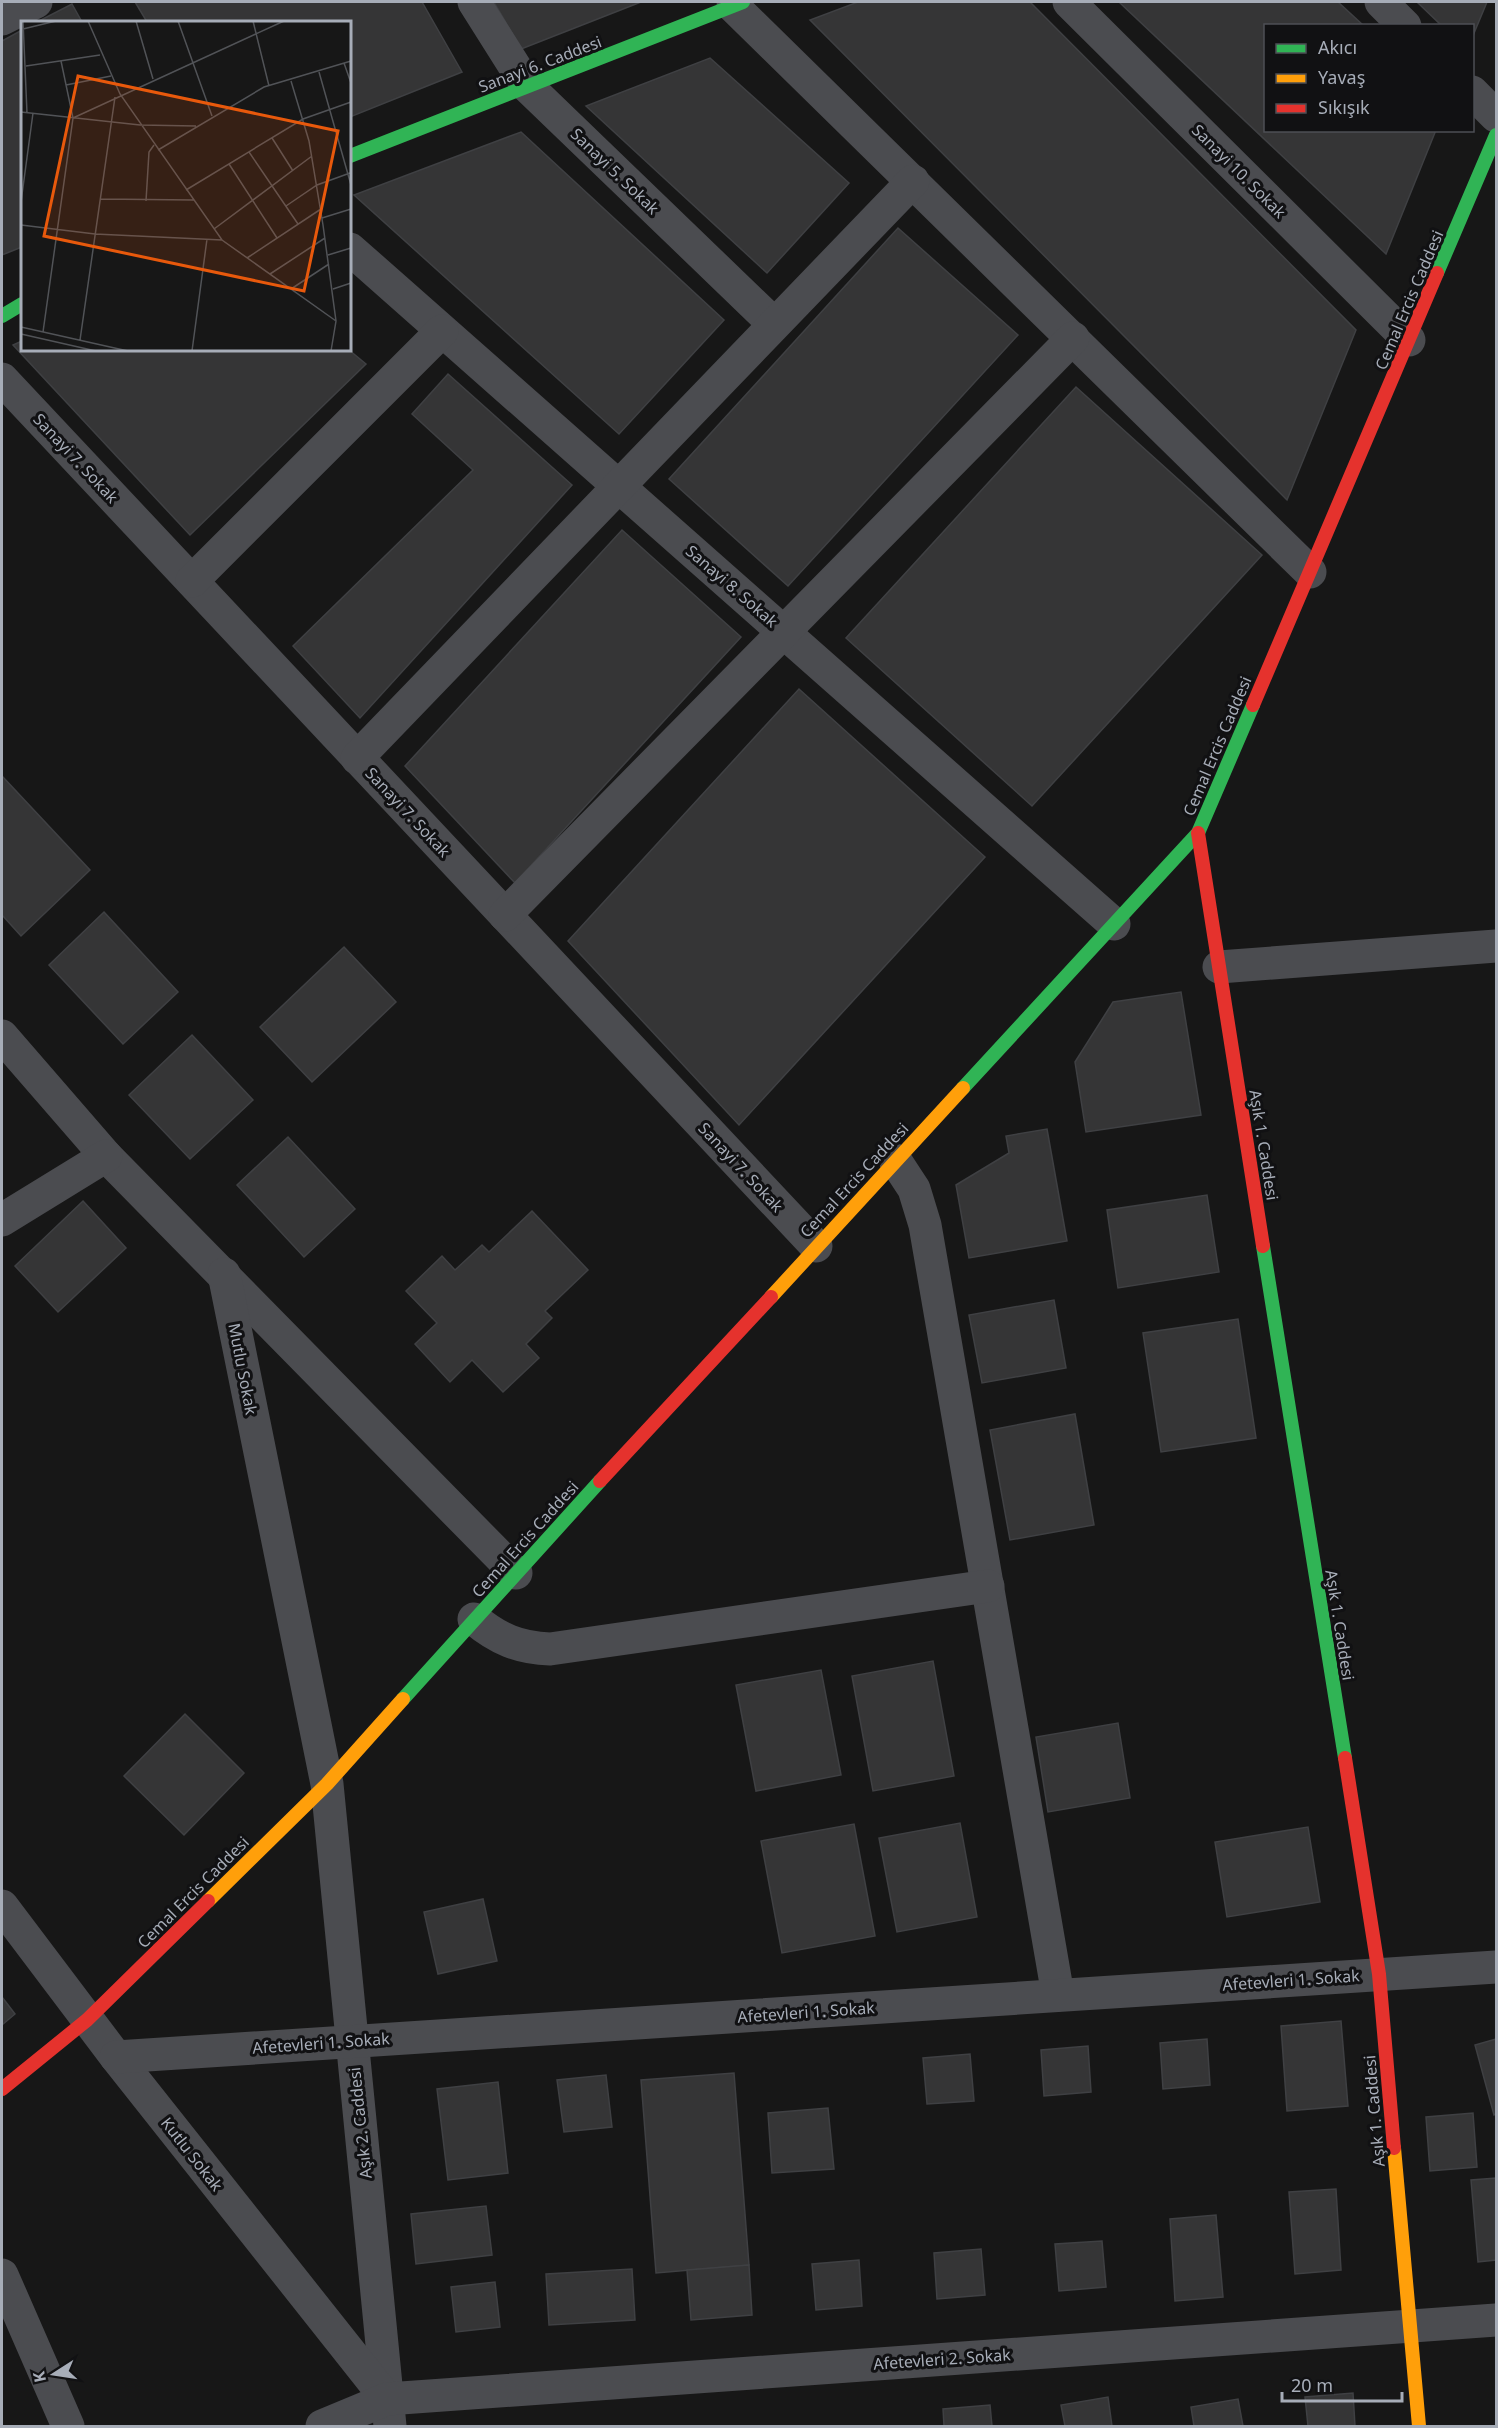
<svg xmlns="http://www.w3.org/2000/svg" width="1498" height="2428" font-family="'Noto Sans',sans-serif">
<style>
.building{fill:#353536;stroke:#3f4043;stroke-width:1.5}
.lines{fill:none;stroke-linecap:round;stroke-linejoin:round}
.street{stroke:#4b4c50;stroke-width:33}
.fast{stroke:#30b455;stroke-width:14}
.slow{stroke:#ff9f0a;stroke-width:14}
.jam{stroke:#e5322d;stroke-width:14}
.labels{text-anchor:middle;stroke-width:6;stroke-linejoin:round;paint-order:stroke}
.street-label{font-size:16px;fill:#a7adb8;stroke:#111113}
.inset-road{fill:none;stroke:#515357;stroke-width:1.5}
.view{fill:#e8590c;fill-opacity:0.15;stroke:#e8590c;stroke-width:3}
.inset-edge{fill:none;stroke:#a7adb8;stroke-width:3}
</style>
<rect width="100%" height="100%" fill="#171717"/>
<g class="building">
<polygon points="135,2 422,2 462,72 350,117 350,22 147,22"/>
<polygon points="494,2 641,2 521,49"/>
<polygon points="858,2 1030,2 1356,330 1287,500 810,20"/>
<polygon points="1119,2 1338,2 1364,26 1266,26 1266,130 1436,130 1386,254"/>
<polygon points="1417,2 1487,2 1472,38 1472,26 1442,26"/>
<polygon points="72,4 82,22 37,22"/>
<polygon points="22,30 22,247 2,255 2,41"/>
<polygon points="710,58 849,183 767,273 586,106"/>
<polygon points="521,132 724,320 619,434 354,195"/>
<polygon points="898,228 1018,335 788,586 669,479"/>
<polygon points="22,341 22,350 349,350 366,364 190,535 13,345"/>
<polygon points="448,374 572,485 360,718 293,646 473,470 412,414"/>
<polygon points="1076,387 1262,555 1032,806 846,638"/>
<polygon points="622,530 741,637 515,883 405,766"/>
<polygon points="799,689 985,857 739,1125 568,941"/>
<polygon points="2,776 90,870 21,936 2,915"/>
<polygon points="104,912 178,992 123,1044 49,965"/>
<polygon points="344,947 396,1002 312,1082 260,1027"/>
<polygon points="1181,992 1201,1115 1086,1132 1075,1062 1113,1002"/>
<polygon points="192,1035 253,1100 190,1159 129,1095"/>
<polygon points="1047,1129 1067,1241 969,1258 956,1185 1009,1153 1006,1136"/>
<polygon points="288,1137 355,1209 304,1257 237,1185"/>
<polygon points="1207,1195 1219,1272 1118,1288 1107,1210"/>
<polygon points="83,1201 126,1248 58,1312 15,1266"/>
<polygon points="532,1211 588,1270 545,1311 552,1318 526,1344 539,1358 503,1392 472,1360 450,1382 415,1344 437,1323 406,1291 442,1256 455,1270 482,1245 489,1252"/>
<polygon points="1054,1300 1066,1368 982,1383 969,1315"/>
<polygon points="1238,1319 1256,1438 1161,1452 1143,1333"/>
<polygon points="1075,1414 1094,1525 1010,1540 990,1430"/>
<polygon points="933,1661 954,1776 873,1791 852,1676"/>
<polygon points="821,1670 841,1775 756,1791 736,1685"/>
<polygon points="185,1714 244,1773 184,1835 124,1776"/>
<polygon points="1118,1723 1130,1798 1048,1812 1036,1737"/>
<polygon points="960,1823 977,1917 897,1932 879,1838"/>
<polygon points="854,1824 875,1936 782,1953 761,1841"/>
<polygon points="1308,1827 1320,1902 1227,1917 1215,1842"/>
<polygon points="483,1899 497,1961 438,1974 424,1912"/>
<polygon points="2,1997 15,2014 2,2025"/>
<polygon points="1341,2021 1348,2106 1287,2111 1281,2026"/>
<polygon points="1207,2039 1210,2085 1163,2089 1160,2043"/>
<polygon points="1496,2039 1496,2114 1494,2115 1475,2045"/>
<polygon points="1088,2046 1091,2092 1044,2096 1041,2050"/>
<polygon points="970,2054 974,2101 927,2104 923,2058"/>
<polygon points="734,2073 749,2265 656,2273 641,2080"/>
<polygon points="606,2075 612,2127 564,2132 557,2080"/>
<polygon points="498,2082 508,2173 448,2180 437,2089"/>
<polygon points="828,2108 834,2169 772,2173 768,2113"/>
<polygon points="1473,2113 1477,2167 1430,2171 1426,2117"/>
<polygon points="1496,2178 1496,2260 1478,2262 1471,2180"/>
<polygon points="1336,2189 1341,2270 1295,2274 1289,2192"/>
<polygon points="486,2206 492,2255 416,2264 411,2214"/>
<polygon points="1216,2215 1223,2297 1175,2301 1170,2219"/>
<polygon points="1102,2241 1106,2287 1059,2291 1055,2244"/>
<polygon points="981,2249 985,2295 937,2299 934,2253"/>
<polygon points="859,2260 862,2306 816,2310 812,2264"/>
<polygon points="749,2265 752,2315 691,2320 687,2270"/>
<polygon points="632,2269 635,2320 549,2325 546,2274"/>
<polygon points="495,2282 500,2327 456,2332 451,2287"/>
<polygon points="1353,2393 1355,2426 1308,2426 1305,2397"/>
<polygon points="1108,2397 1112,2426 1065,2426 1061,2405"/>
<polygon points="1238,2399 1243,2426 1194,2426 1191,2407"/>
<polygon points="990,2405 992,2426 944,2426 943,2409"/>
</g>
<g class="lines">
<g class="street">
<polyline points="474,2 527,86 774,324"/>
<polyline points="1069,2 1409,340"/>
<polyline points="1381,2 1405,26"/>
<polyline points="733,6 1310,572"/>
<polyline points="2,19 36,2"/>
<polyline points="1472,92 1496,116"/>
<polyline points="350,249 1114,924"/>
<polyline points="2,379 816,1246"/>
<polyline points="192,581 442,331"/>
<polyline points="357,758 913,181"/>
<polyline points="505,915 1073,338"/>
<polyline points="1219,967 1496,946"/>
<polyline points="2,1036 106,1156 516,1573"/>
<polyline points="895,1160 914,1189 925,1225 1058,1995"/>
<polyline points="2,1220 106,1156"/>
<polyline points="224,1274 327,1784 390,2426"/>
<path d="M474,1619c24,20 45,29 76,30l438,-63"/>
<polyline points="2,1906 116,2057 387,2399"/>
<polyline points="116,2057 1496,1967"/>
<polyline points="2,2275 68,2426"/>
<polyline points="322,2426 387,2399 1496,2320"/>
</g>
<g class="fast">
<polyline points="350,156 743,2"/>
<polyline points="1437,273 1496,135"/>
<polyline points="2,316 22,304"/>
<polyline points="963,1088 1198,833 1253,705"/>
<polyline points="1263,1246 1345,1758"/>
<polyline points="403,1699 600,1481"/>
</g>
<g class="slow">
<polyline points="771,1297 963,1088"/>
<polyline points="208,1901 327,1784 403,1699"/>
<polyline points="1394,2148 1419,2426"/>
</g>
<g class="jam">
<polyline points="1253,705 1437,273"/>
<polyline points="1198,833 1263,1246"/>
<polyline points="600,1481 771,1297"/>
<polyline points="1345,1758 1379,1974 1394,2148"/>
<polyline points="2,2089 87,2020 208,1901"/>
</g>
</g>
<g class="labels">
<g class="street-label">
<text transform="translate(540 64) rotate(-21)" y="6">Sanayi 6. Caddesi</text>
<text transform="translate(615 171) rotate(44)" y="6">Sanayi 5. Sokak</text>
<text transform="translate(1239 171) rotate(45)" y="6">Sanayi 10. Sokak</text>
<text transform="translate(1409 300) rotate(-67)" y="6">Cemal Ercis Caddesi</text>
<text transform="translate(76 458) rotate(47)" y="6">Sanayi 7. Sokak</text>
<text transform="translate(732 586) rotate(41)" y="6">Sanayi 8. Sokak</text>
<text transform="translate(1217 746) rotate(-67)" y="6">Cemal Ercis Caddesi</text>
<text transform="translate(408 812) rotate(47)" y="6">Sanayi 7. Sokak</text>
<text transform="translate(1264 1145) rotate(81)" y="6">Aşık 1. Caddesi</text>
<text transform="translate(741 1167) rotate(47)" y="6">Sanayi 7. Sokak</text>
<text transform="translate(854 1180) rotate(-47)" y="6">Cemal Ercis Caddesi</text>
<text transform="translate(243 1369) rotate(79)" y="6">Mutlu Sokak</text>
<text transform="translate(525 1539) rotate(-48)" y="6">Cemal Ercis Caddesi</text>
<text transform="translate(1340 1625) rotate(81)" y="6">Aşık 1. Caddesi</text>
<text transform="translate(193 1892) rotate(-45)" y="6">Cemal Ercis Caddesi</text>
<text transform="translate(1291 1980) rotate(-4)" y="6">Afetevleri 1. Sokak</text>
<text transform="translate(806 2012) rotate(-4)" y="6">Afetevleri 1. Sokak</text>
<text transform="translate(321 2043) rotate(-4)" y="6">Afetevleri 1. Sokak</text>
<text transform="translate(1374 2111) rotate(-95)" y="6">Aşık 1. Caddesi</text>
<text transform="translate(360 2123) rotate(-96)" y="6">Aşık 2. Caddesi</text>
<text transform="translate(192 2154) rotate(52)" y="6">Kutlu Sokak</text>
<text transform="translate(942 2359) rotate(-4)" y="6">Afetevleri 2. Sokak</text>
</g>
</g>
<g transform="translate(21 21)">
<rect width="330" height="330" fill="#171717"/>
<path class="inset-road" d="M2,0l4,92M67,0l32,73 102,146 114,81M115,0l17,58M157,0l34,95M232,0l16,65M2,8l33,-8M323,42l7,20M5,45l74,-11M298,51l32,113M270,60l18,60 14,84 13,96 -5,30M45,64l45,-9M0,91l119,13 56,1M52,97l211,-97M251,117l21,33M137,129l106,-63 87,-26M228,131l49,72M208,143l48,74M165,169l117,-71 48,-17M79,178l94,1M125,180l3,-49 5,-7M0,181l12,-89M265,185l31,-21 33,-12M301,197l29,-9M0,204l74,9 127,6M193,208l98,-73M307,234l23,-7M226,237l74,-49M249,253l55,-36M270,268l38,-25M312,268l18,-6M0,306l107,24M22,311l30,-214 -12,-57M0,313l75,17M59,319l35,-243M171,330l15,-112"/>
<path class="view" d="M57,55l260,55 -34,160 -260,-55z"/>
<rect width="330" height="330" class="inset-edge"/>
</g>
<rect width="1498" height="2428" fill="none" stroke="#a7adb8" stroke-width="6"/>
<rect x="1264" y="24" width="210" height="108" fill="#111113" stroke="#4d4f55" stroke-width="1.5"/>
<rect x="1276" y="44" width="30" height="9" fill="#30b455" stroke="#4d4f55" stroke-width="1.5"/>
<text x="1318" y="54" font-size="18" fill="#a7adb8">Akıcı</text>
<rect x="1276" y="74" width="30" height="9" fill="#ff9f0a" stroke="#4d4f55" stroke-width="1.5"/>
<text x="1318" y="84" font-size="18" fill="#a7adb8">Yavaş</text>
<rect x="1276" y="104" width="30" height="9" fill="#e5322d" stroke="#4d4f55" stroke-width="1.5"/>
<text x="1318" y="114" font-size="18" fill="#a7adb8">Sıkışık</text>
<g transform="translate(54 2374) rotate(258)" stroke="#111113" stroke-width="4.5" paint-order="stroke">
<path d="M0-4.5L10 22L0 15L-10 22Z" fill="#a7adb8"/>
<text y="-9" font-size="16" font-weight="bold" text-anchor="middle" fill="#a7adb8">K</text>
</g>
<path d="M1282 2392v9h120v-9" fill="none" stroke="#a7adb8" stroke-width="3"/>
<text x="1291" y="2392" font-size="18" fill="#a7adb8" stroke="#111113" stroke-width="4.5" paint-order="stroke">20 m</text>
</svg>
